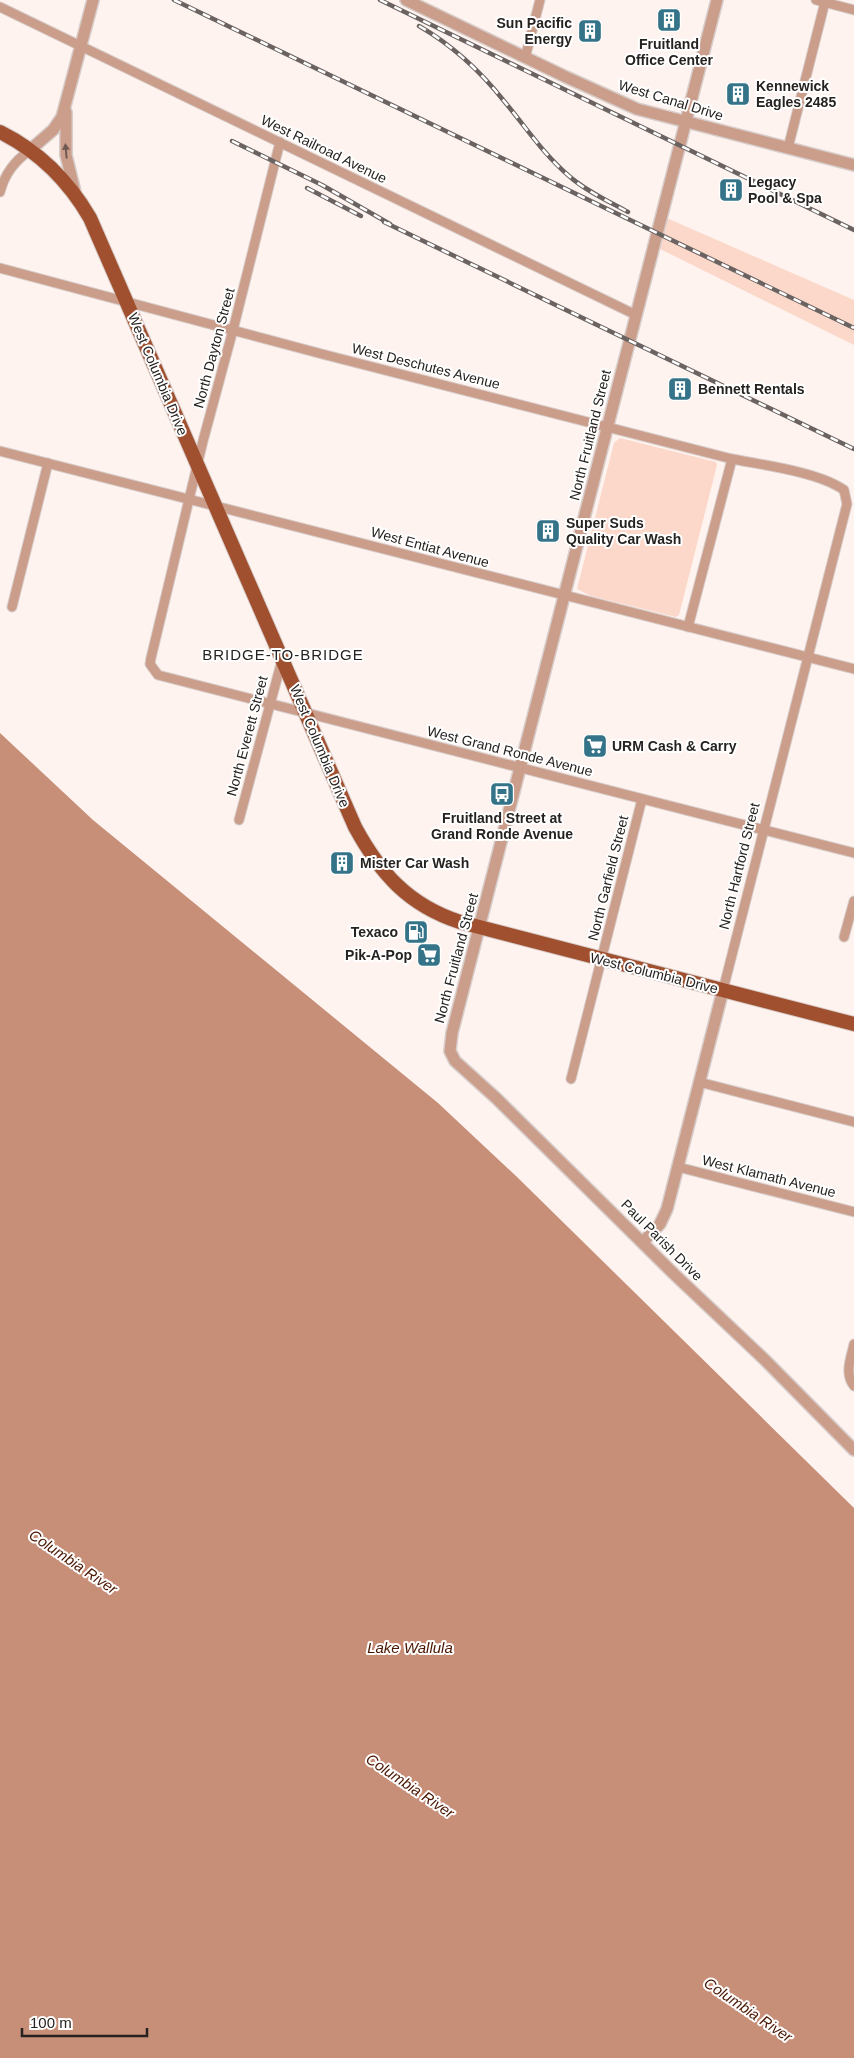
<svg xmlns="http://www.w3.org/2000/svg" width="854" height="2058" font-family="Arial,sans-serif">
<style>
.green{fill:#fcd8ca}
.water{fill:#c78e78}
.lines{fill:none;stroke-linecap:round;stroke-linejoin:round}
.minor-casing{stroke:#d7cdca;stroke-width:11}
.tertiary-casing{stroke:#d7cdca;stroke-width:14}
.primary-casing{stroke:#d7cdca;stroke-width:16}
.minor{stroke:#cb9d8b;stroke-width:9}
.tertiary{stroke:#cb9d8b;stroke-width:11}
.primary{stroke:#a0502f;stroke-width:14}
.rail-casing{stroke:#6a6361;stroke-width:4.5}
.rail{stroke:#fff;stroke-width:2.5;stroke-dasharray:8;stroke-linecap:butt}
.oneway{fill:#705950}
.labels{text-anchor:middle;stroke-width:4;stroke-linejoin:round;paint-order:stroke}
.poi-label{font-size:14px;font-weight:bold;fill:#262220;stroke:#fff;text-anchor:start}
.street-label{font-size:14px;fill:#262220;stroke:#fff}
.neighbourhood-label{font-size:15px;letter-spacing:1px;fill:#262220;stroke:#fff}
.water-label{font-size:15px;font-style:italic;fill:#4a1600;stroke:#fff}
</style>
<rect width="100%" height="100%" fill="#fef3ef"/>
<g class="green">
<polygon points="662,216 854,300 854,345 654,246"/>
<polygon points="620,438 716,462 717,465 679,615 676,617 591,596 577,589 614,443"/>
</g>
<polygon class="water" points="0,733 93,820 438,1103 516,1176 854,1508 854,2058 0,2058"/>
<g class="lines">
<defs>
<g id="minor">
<polyline points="816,0 854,10"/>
<polyline points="0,7 636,315"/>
<polyline points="525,58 540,0"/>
<polyline points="280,142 233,330 203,441 151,658 150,664 158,675 854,853"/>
<polyline points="788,148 825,2"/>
<path d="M0,192c5,-19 15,-31 30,-42"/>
<path d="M0,268l322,86 410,105c31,6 87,13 112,31l3,14 -124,486"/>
<polyline points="0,451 854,669"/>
<polyline points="12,607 48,463"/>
<polyline points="688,627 732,459"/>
<polyline points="239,820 282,660"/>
<polyline points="844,937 854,901"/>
<polyline points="571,1079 642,799"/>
<polyline points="699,1082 854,1122"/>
<polyline points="678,1167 854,1212"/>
<path d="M854,1344c-3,14 -10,29 0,42"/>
</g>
<g id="tertiary">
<polyline points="406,0 566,77 637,109 854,165"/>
<polyline points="717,0 452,1033 450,1051 455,1061 496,1098 674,1274 765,1360 854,1450"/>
<polyline points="66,112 66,155 75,192"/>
<polyline points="30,150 53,130 62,117 93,0"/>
<polyline points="643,1242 660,1224 667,1209 723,990"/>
</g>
<path id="primary" d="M0,132c40,20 68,48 90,86l265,609c25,46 53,78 105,95l394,102"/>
</defs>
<use href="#minor" class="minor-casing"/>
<use href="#tertiary" class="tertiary-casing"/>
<use href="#primary" class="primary-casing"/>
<use href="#minor" class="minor"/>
<use href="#tertiary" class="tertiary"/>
<use href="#primary" class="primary"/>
<defs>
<g id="rail">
<polyline points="174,0 854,328"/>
<polyline points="380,0 854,230"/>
<path d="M419,26c33,19 62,46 85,75 21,25 40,54 65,75 17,15 39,25 59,36"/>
<polyline points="232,141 322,185 390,224"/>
<polyline points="307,188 361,216"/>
<polyline points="384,222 854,449"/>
</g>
</defs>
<use href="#rail" class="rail-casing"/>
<use href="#rail" class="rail"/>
</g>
<defs><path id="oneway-solid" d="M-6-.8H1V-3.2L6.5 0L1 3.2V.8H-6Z" transform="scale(1.25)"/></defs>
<use class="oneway" href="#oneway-solid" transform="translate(66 151) rotate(-95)"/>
<defs>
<symbol id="building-square" viewBox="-11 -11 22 22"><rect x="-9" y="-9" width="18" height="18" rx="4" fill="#347388" stroke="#fff"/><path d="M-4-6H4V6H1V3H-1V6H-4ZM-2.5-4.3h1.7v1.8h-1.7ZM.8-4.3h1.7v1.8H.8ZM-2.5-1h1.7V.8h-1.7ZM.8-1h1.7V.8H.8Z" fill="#fff"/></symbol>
<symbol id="supermarket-square" viewBox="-11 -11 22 22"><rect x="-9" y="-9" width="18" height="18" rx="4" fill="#347388" stroke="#fff"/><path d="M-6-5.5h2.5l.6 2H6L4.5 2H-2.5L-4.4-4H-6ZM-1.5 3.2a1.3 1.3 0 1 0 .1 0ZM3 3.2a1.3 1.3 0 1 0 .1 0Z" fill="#fff"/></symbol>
<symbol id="bus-square" viewBox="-11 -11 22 22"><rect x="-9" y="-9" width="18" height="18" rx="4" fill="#347388" stroke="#fff"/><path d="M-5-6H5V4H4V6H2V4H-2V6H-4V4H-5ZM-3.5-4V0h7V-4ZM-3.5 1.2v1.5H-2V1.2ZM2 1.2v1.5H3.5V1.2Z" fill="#fff"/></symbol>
<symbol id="fuel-square" viewBox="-11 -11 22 22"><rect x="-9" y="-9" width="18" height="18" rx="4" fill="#347388" stroke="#fff"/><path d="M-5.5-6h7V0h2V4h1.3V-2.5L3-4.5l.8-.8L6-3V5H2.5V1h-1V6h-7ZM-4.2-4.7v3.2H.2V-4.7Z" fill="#fff"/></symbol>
</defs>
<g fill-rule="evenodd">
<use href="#building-square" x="655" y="6" width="28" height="28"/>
<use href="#building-square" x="576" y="17" width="28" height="28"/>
<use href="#building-square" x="724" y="80" width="28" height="28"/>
<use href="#building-square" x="717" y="176" width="28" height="28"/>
<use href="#building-square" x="666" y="375" width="28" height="28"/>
<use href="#building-square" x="534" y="517" width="28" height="28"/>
<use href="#supermarket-square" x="581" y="732" width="28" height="28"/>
<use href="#bus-square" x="488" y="780" width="28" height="28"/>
<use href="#building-square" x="328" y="849" width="28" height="28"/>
<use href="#fuel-square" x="402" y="918" width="28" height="28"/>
<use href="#supermarket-square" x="415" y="941" width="28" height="28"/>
</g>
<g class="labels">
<g class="poi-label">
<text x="572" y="28" text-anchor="end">Sun Pacific<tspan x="572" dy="16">Energy</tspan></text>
<text x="669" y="49" text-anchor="middle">Fruitland<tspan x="669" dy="16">Office Center</tspan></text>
<text x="756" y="91">Kennewick<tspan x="756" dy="16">Eagles 2485</tspan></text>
<text x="748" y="187">Legacy<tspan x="748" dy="16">Pool &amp; Spa</tspan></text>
<text x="698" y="394">Bennett Rentals</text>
<text x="566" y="528">Super Suds<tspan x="566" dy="16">Quality Car Wash</tspan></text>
<text x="612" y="751">URM Cash &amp; Carry</text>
<text x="502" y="823" text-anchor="middle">Fruitland Street at<tspan x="502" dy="16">Grand Ronde Avenue</tspan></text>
<text x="360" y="868">Mister Car Wash</text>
<text x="398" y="937" text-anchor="end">Texaco</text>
<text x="412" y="960" text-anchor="end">Pik-A-Pop</text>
</g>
<g class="street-label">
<text transform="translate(671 100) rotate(17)" y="5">West Canal Drive</text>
<text transform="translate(324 149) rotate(26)" y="5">West Railroad Avenue</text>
<text transform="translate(214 348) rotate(-75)" y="5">North Dayton Street</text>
<text transform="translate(426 366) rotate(14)" y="5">West Deschutes Avenue</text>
<text transform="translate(158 374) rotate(67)" y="5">West Columbia Drive</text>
<text transform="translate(590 435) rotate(-76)" y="5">North Fruitland Street</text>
<text transform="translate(430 547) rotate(15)" y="5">West Entiat Avenue</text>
<text transform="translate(247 736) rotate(-75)" y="5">North Everett Street</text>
<text transform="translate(320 746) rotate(67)" y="5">West Columbia Drive</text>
<text transform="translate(510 751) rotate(14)" y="5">West Grand Ronde Avenue</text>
<text transform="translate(739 866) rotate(-76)" y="5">North Hartford Street</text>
<text transform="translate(608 878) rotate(-76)" y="5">North Garfield Street</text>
<text transform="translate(456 958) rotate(-75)" y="5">North Fruitland Street</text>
<text transform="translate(654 973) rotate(14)" y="5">West Columbia Drive</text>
<text transform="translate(769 1176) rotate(14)" y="5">West Klamath Avenue</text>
<text transform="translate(662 1240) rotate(45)" y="5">Paul Parish Drive</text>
</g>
<g class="neighbourhood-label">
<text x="283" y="660">BRIDGE-TO-BRIDGE</text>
</g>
<g class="water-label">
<text transform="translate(73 1562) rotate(34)" y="5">Columbia River</text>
<text x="410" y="1653">Lake Wallula</text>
<text transform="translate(410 1786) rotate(34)" y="5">Columbia River</text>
<text transform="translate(748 2010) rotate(34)" y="5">Columbia River</text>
</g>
</g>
<path d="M22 2028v8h125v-8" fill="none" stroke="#262220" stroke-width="2.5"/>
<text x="30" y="2028" font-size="15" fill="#262220" stroke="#ffffff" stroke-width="4" paint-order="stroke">100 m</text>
</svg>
